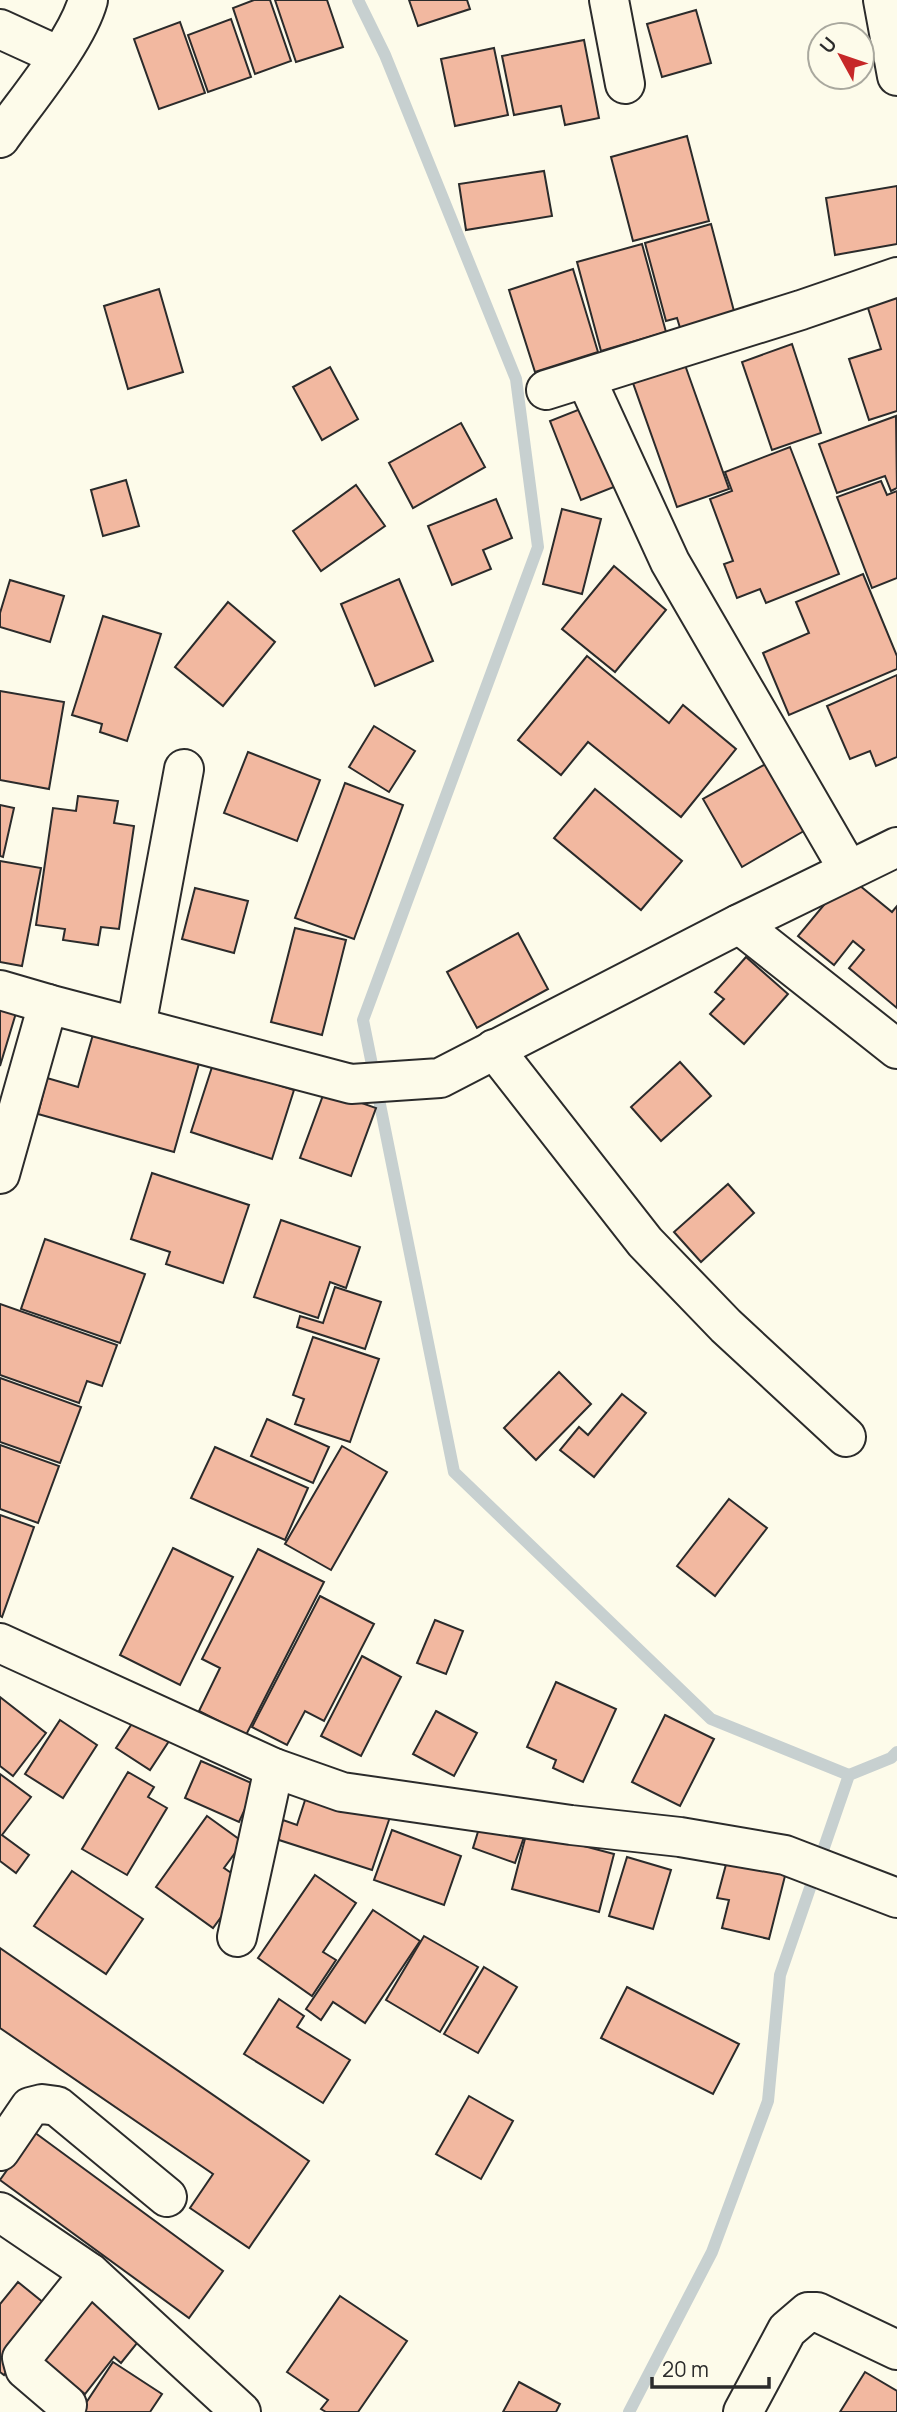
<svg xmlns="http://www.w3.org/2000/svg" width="897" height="2412" font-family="Manrope,sans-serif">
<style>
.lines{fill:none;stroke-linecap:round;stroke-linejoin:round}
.stream{stroke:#c7d0d0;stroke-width:12}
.building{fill:#f2b8a0;stroke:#2b2b2b;stroke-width:2}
.minor-casing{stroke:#2b2b2b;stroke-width:42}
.minor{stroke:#fdfbea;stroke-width:38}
</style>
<rect width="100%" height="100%" fill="#fdfbea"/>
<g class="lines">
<g class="stream">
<polyline points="358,0 385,55 516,379 538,547 363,1020 454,1472 711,1719 849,1775"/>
<polyline points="629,2412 712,2252 768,2101 780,1975 849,1775 891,1758 897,1752"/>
</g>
</g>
<g class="building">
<polygon points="254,0 270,0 291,61 255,74 233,8"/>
<polygon points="275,0 327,0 343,47 296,62"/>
<polygon points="409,0 467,0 470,9 418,26"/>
<polygon points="696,10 711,63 662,77 647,24"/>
<polygon points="231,19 251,77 208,92 188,35"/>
<polygon points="180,22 205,93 159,109 134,39"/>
<polygon points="584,40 599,118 565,125 561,106 514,115 502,56"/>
<polygon points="494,48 508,115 455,126 441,59"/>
<polygon points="687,136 709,221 633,241 611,157"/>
<polygon points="544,171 552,216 466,230 459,184"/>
<polygon points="897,186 897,244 835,255 826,198"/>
<polygon points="711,224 735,315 681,331 677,318 666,321 645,243"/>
<polygon points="642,244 666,332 601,351 577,262"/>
<polygon points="573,269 598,352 535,372 509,290"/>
<polygon points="159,289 183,372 128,389 104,306"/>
<polygon points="897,295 897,411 869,420 849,359 881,349 867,305"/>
<polygon points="792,344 821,433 772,450 742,362"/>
<polygon points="685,365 729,489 677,507 633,383"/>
<polygon points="330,367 358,419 322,440 293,387"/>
<polygon points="593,404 624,483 581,500 550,421"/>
<polygon points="896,416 897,488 891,491 885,476 837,493 819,444"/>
<polygon points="461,423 485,467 413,508 389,463"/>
<polygon points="790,447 839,574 766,603 760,589 737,598 724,564 733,561 710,499 732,491 725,472"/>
<polygon points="126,480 139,526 103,536 91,490"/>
<polygon points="881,481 887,495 897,491 897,578 872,588 837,497"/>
<polygon points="356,485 385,526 321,571 293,531"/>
<polygon points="496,499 512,538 483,550 491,569 452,585 428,526"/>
<polygon points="562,509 601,519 582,594 543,584"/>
<polygon points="614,566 666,610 615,672 562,629"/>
<polygon points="863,574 897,656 897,669 789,715 763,653 809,633 796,602"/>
<polygon points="399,579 433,661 375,686 341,604"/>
<polygon points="10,580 64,596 50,642 0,627 0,613"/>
<polygon points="228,602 275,642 223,706 175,667"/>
<polygon points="103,616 161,634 127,741 100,732 102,724 72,715"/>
<polygon points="587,656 669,723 683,705 736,749 681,817 588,742 561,775 518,740"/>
<polygon points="897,675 897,757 876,766 870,751 850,759 827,706"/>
<polygon points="0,691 64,702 49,789 0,780"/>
<polygon points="374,726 415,751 389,792 349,767"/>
<polygon points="248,752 320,780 297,841 224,813"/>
<polygon points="771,761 809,828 742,867 703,799"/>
<polygon points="345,783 403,805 354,939 295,918"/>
<polygon points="595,789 682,861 641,910 554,838"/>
<polygon points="78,796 118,801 114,823 134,826 119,929 101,927 98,945 63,940 65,929 36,925 53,808 76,811"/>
<polygon points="0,805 14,808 3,857 0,856"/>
<polygon points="0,861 41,868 22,966 0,962"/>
<polygon points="848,876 892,912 897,906 897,1008 849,968 864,950 853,941 834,965 798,936"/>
<polygon points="195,888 248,901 234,953 182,939"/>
<polygon points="295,928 346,940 322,1035 271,1022"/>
<polygon points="518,933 548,989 477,1028 447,972"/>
<polygon points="746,957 788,994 744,1044 710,1014 724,999 715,992"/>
<polygon points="0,1008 16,1013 0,1066"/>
<polygon points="94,1031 200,1060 174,1152 38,1114 47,1078 78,1087"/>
<polygon points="680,1062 711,1096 661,1141 631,1107"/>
<polygon points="213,1064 294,1090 272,1159 191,1132"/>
<polygon points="325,1090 376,1108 351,1176 300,1158"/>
<polygon points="152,1173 249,1205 223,1283 166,1264 170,1252 131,1239"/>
<polygon points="728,1184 754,1213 701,1262 674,1232"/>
<polygon points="281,1220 360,1247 346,1288 330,1282 318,1318 254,1297"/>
<polygon points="45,1239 145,1274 120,1343 21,1309"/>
<polygon points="335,1287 381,1302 365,1349 297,1327 300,1316 323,1323"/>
<polygon points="0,1304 117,1345 102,1386 87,1381 79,1403 0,1375"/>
<polygon points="313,1337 379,1359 350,1442 295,1424 304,1399 293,1395"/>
<polygon points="559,1372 591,1404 536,1460 504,1428"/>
<polygon points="0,1378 81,1407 60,1463 0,1442"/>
<polygon points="622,1394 646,1413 594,1477 560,1450 579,1427 588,1435"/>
<polygon points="267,1419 329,1447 313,1483 251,1456"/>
<polygon points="0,1445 59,1466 38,1523 0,1509"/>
<polygon points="342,1446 387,1472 331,1570 285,1544"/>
<polygon points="215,1447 308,1488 285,1540 191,1498"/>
<polygon points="729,1499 767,1528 715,1596 677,1566"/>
<polygon points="0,1515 34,1527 2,1617 0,1616"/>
<polygon points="173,1548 233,1577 180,1685 120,1655"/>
<polygon points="258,1549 324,1582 246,1735 199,1711 220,1668 202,1659"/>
<polygon points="320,1596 374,1624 324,1721 305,1711 287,1745 252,1727"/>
<polygon points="435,1620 463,1631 446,1674 417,1663"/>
<polygon points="362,1656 401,1677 361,1756 321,1736"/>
<polygon points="556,1682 616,1709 583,1782 553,1768 556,1760 527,1747"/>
<polygon points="0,1697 46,1733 13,1776 0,1766"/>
<polygon points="436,1711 477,1733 454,1776 413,1754"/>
<polygon points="139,1713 173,1735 150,1770 116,1748"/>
<polygon points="665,1715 714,1739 680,1806 632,1782"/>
<polygon points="60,1720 97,1745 63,1798 25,1774"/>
<polygon points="201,1761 256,1785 239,1822 185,1798"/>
<polygon points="128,1772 154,1787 148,1797 167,1808 127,1875 82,1849"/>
<polygon points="0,1774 31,1797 2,1835 29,1855 16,1873 0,1861"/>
<polygon points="308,1791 390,1817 372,1870 276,1839 283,1820 297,1825"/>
<polygon points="207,1816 243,1842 224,1868 246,1883 213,1928 156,1887"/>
<polygon points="481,1822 524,1837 515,1863 473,1848"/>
<polygon points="392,1830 461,1856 444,1905 374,1880"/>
<polygon points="527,1831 614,1854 599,1912 512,1889"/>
<polygon points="627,1857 671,1870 653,1929 609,1916"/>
<polygon points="728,1857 786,1872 769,1939 722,1928 729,1900 717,1898"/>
<polygon points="72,1871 143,1919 106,1974 34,1926"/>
<polygon points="315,1875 356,1903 323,1952 336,1960 312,1996 258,1958"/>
<polygon points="373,1910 420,1941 365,2023 333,2002 321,2020 306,2009"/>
<polygon points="424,1936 478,1967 440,2032 386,2000"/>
<polygon points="0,1948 309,2161 249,2248 190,2208 213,2174 0,2028"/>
<polygon points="484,1967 517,1987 478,2053 444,2034"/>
<polygon points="627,1987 739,2044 713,2094 601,2038"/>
<polygon points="279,1999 304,2016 297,2027 350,2060 323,2103 244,2054"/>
<polygon points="469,2096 513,2121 481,2179 436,2154"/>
<polygon points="34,2132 223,2271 189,2318 0,2180"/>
<polygon points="18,2282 55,2312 4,2375 0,2372 0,2304"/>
<polygon points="82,2288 142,2337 121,2363 114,2357 85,2394 30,2351"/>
<polygon points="340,2296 407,2341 358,2412 326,2412 321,2409 328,2400 287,2372"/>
<polygon points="113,2362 162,2394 150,2412 80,2412"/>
<polygon points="865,2372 897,2391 897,2412 840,2412"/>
<polygon points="519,2382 560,2404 556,2412 503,2412"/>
</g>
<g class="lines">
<defs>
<g id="minor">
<polyline points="609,0 625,84"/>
<polyline points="883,0 897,76"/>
<polyline points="0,29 59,56"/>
<path d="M0,138c26,-37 77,-97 88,-138"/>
<polyline points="586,379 670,562 848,869"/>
<polyline points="546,390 801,310 897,277"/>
<polyline points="739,924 897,1049"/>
<polyline points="0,990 48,1004"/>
<polyline points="136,1027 184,769"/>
<polyline points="494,1049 645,1242 726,1326 846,1437"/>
<polyline points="0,1174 48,1004 351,1084 440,1078 739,924 897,847"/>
<polyline points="0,1643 274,1768 342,1792 571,1825 680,1837 785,1855 897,1898"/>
<polyline points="237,1937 274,1768"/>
<polyline points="0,2151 30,2107 42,2104 57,2106 167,2197"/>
<polyline points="0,2212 90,2273 241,2412"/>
<polyline points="67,2405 25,2369 22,2358 90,2273"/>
<polyline points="743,2412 787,2330 808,2312 817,2312 897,2350"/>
</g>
</defs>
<use href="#minor" class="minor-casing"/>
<use href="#minor" class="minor"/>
</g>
<g transform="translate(841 56) rotate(310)"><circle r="33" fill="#fdfbea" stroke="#a9a89e" stroke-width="2"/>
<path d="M0-5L12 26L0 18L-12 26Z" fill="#c62828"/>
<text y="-10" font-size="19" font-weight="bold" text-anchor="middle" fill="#2b2b2b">U</text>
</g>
<path d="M652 2377v10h117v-10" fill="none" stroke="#2b2b2b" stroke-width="3.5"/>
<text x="662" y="2377" font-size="21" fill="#2b2b2b" stroke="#fdfbea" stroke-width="5" paint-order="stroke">20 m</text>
</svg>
